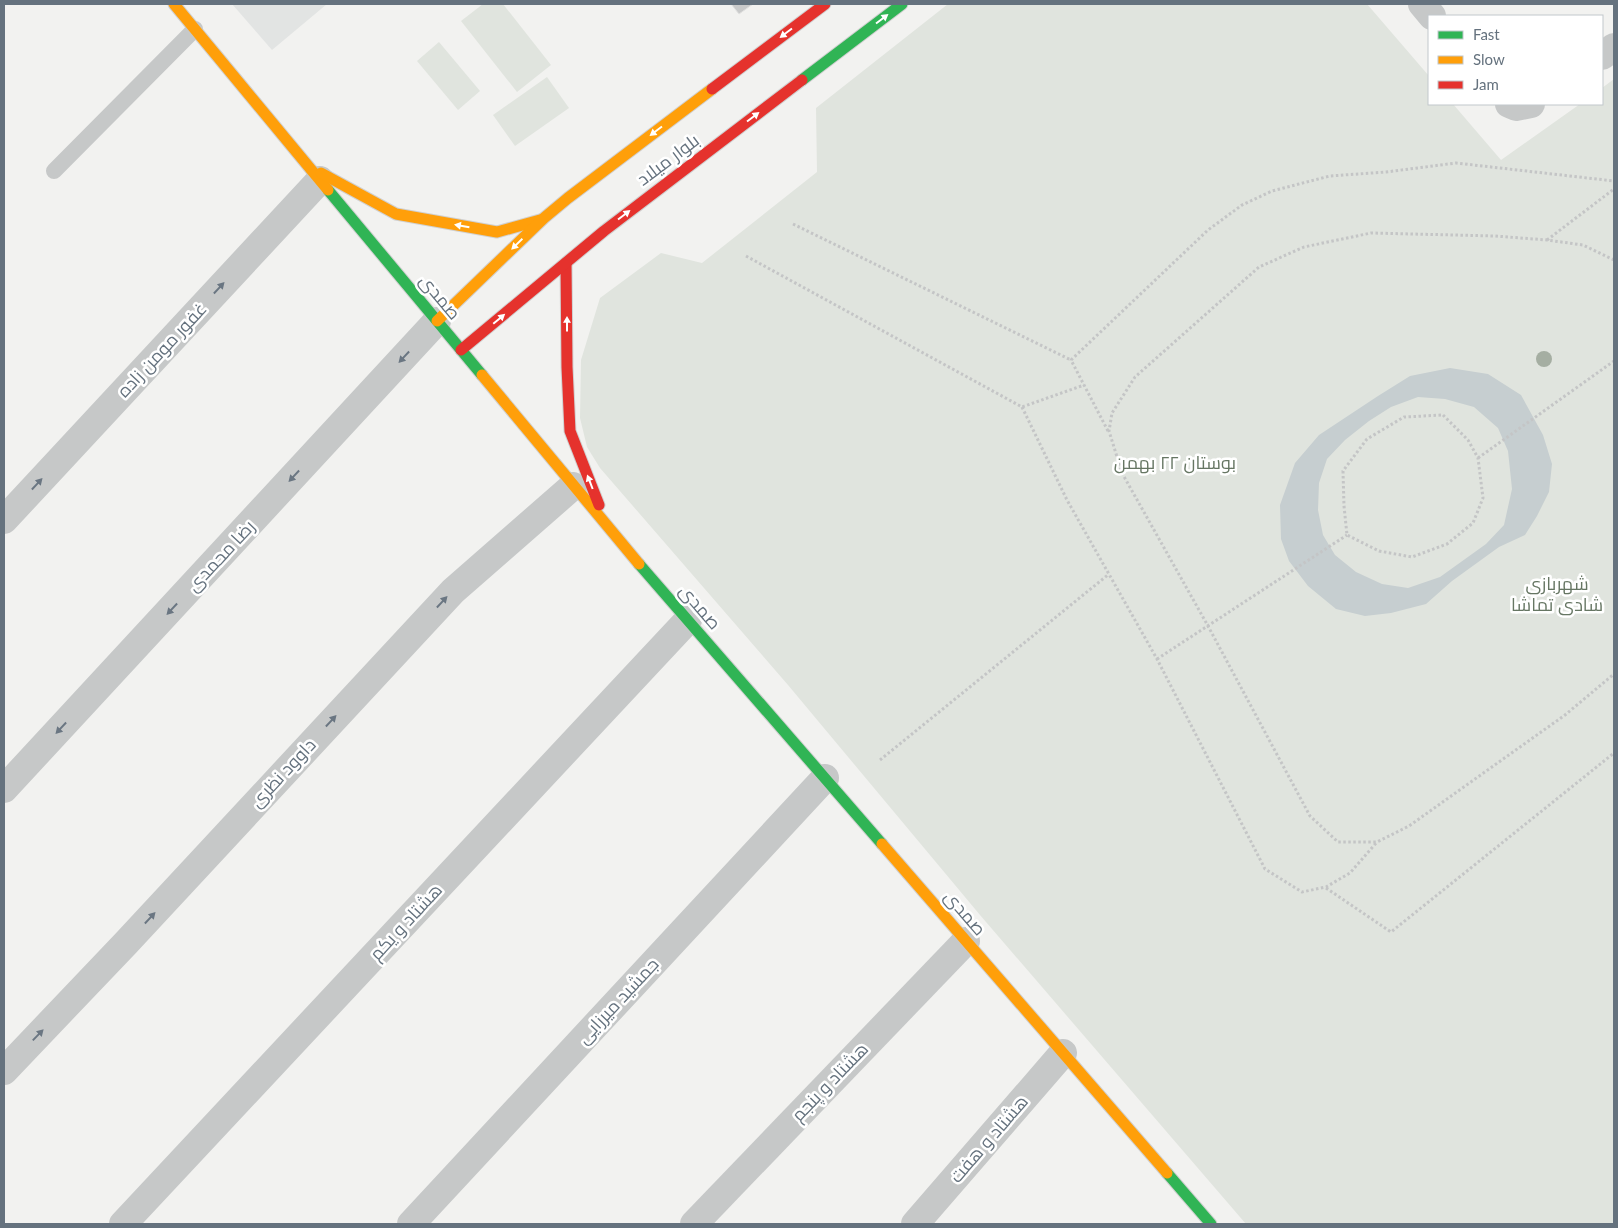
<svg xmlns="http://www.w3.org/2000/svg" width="1618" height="1228" font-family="Lato,Cairo,sans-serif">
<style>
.built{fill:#e2e4e3}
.green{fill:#e0e4de}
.water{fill:#c6ced0;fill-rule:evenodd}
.building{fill:#c9caca;stroke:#e1e1e0}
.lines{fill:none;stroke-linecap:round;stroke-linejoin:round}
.fast-casing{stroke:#d0d0d0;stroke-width:13}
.slow-casing{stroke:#d0d0d0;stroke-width:13}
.jam-casing{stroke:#d0d0d0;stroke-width:13}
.path{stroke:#c4c5c6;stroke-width:3;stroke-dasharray:2.5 2.5;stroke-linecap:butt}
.lane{stroke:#c6c8c8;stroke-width:16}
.street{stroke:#c6c8c8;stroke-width:28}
.fast{stroke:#30b455;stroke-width:11}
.slow{stroke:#ff9f0a;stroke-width:11}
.jam{stroke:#e5322d;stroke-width:11}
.tree{fill:#a5aea2}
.oneway{fill:#fff}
.oneway2{fill:#6a7682}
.labels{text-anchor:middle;stroke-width:5;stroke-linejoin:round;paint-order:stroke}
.street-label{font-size:18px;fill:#65727e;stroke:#fff}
.park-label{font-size:18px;fill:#667663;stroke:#fff}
</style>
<rect width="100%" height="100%" fill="#f2f2f0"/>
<polygon class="built" points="232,4 327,4 272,50"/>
<g class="green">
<polygon points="483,4 503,4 551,65 517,92 461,21"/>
<polygon points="948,4 1367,4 1429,76 1429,104 1453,104 1501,160 1580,104 1602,104 1602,88 1614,79 1614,1224 1246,1224 980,915 788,685 600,468 587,447 580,418 581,360 600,298 661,253 702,263 817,172 816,108"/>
<polygon points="439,42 480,91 458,110 417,61"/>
<polygon points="547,77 569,108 515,146 493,115"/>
</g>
<path class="water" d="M1450,368l38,6 33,21 22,40 9,29 -3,28 -12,24 -12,19 -26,12 -47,34 -26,23 -35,9 -26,3 -29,-7 -28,-23 -19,-25 -8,-22 -1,-34 15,-42 24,-28 59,-39 32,-20zM1418,397l27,2 29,8 24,21 10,23 4,38 -8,36 -18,19 -46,33 -32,11 -26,-4 -26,-12 -21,-17 -12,-20 -5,-25 1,-27 8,-24 18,-19 24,-19 22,-14z"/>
<polygon class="building" points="731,4 753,4 739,14"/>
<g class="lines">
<defs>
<g id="fast">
<polyline points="802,80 902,4"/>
<polyline points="328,190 482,375"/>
<polyline points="639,564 882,844"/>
<polyline points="1167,1173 1211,1224"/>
</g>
<g id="slow">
<polyline points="174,4 328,190"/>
<polyline points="321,173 396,214 497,232 540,220"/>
<polyline points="437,321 544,218 568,198 712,89"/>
<polyline points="482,375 639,564"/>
<polyline points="882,844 1167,1173"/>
</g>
<g id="jam">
<polyline points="712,89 825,4"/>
<polyline points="566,263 567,367 570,431 599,505"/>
<polyline points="461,350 604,231 802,80"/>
</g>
</defs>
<use href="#fast" class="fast-casing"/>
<use href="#slow" class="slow-casing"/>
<use href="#jam" class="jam-casing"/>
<g class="path">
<polyline points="793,224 1071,360"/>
<polyline points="1547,240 1614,189"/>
<polyline points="746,256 1022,407 1084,385"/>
<polyline points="1614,260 1583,245 1547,240 1495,236 1371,233 1304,247 1259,267 1135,377 1112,413 1109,431 1122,473 1208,626 1310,816 1338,842 1377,842 1409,826 1565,715 1614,674"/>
<polyline points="1022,407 1067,500 1157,659 1265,869 1302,892 1326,887 1350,873 1377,842"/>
<polygon points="1443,415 1468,440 1478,458 1483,498 1473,523 1447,544 1412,557 1379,551 1347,535 1344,506 1343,471 1367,439 1404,417"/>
<polyline points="1108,431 1071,360 1208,230 1242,205 1272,191 1330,176 1386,172 1456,163 1614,181"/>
<polyline points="1478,458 1614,361"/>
<polyline points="1157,659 1347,535"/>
<polyline points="880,760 1109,574"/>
<polyline points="1326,888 1391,932 1614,753"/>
</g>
<polyline class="lane" points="54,171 195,29"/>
<g class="street">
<polyline points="1422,4 1432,16"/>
<polyline points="1602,56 1614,47"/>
<polyline points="1509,104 1516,107 1531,104"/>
<polyline points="4,520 320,180"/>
<polyline points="4,789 437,321"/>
<polyline points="4,1071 126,943 453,591 573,486"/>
<polyline points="123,1224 688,620"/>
<polyline points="411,1224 825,778"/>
<polyline points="694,1224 966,941"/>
<polyline points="915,1224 1063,1053"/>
</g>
<use href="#fast" class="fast"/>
<use href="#slow" class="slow"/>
<use href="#jam" class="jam"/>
</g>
<circle class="tree" cx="1544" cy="359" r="8"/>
<defs><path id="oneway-solid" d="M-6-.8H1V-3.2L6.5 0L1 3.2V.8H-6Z" transform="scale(1.25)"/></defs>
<g class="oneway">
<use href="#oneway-solid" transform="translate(882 19) rotate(-37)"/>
<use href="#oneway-solid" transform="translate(786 33) rotate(143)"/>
<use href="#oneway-solid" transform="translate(753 117) rotate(-37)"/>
<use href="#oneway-solid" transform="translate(656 131) rotate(143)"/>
<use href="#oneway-solid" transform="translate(624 215) rotate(-37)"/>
<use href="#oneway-solid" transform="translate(462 226) rotate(-170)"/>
<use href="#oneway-solid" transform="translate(517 244) rotate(136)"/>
<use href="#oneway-solid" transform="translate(499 319) rotate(-40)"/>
<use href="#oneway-solid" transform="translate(567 324) rotate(-90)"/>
<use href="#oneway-solid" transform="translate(590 482) rotate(-111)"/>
</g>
<g class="oneway2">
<use href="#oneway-solid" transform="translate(219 288) rotate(-47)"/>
<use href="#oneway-solid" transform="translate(404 357) rotate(133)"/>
<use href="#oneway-solid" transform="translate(294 476) rotate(133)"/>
<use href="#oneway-solid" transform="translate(37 484) rotate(-47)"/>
<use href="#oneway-solid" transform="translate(442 602) rotate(-47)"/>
<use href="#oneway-solid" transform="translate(172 609) rotate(133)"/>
<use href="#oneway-solid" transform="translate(331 721) rotate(-47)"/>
<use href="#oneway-solid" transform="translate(61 728) rotate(133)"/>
<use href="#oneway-solid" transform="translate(150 918) rotate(-47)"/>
<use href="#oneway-solid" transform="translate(38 1035) rotate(-46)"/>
</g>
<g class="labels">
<g class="street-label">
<text transform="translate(668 160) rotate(-37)" y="6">بلوار میلاد</text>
<text transform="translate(440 297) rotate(50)" y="6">صمدی</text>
<text transform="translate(162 350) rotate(-47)" y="6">غفور مومن زاده</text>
<text transform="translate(221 556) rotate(-47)" y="6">رضا محمدی</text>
<text transform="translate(700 607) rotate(49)" y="6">صمدی</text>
<text transform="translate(283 773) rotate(-47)" y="6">داوود نظری</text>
<text transform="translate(965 913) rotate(49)" y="6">صمدی</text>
<text transform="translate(406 922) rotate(-47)" y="6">هشتاد و یکم</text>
<text transform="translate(618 1001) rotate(-47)" y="6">جمشید میرزایی</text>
<text transform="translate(830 1082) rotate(-46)" y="6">هشتاد و پنجم</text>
<text transform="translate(989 1139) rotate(-49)" y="6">هشتاد و هفت</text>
</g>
<g class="park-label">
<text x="1175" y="469">بوستان ۲۲ بهمن</text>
<text x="1557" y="590">شهربازی<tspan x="1557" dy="21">شادی تماشا</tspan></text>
</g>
</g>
<rect width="1618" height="1228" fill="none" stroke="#65727e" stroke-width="10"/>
<rect x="1428" y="15" width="175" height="90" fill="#ffffff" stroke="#c1c7cb"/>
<rect x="1438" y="31" width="25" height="8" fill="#30b455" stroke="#c1c7cb"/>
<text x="1473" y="40" font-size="15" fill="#65727e">Fast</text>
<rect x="1438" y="56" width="25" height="8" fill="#ff9f0a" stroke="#c1c7cb"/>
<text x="1473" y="65" font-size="15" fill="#65727e">Slow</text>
<rect x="1438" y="81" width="25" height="8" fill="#e5322d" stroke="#c1c7cb"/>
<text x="1473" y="90" font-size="15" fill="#65727e">Jam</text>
</svg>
